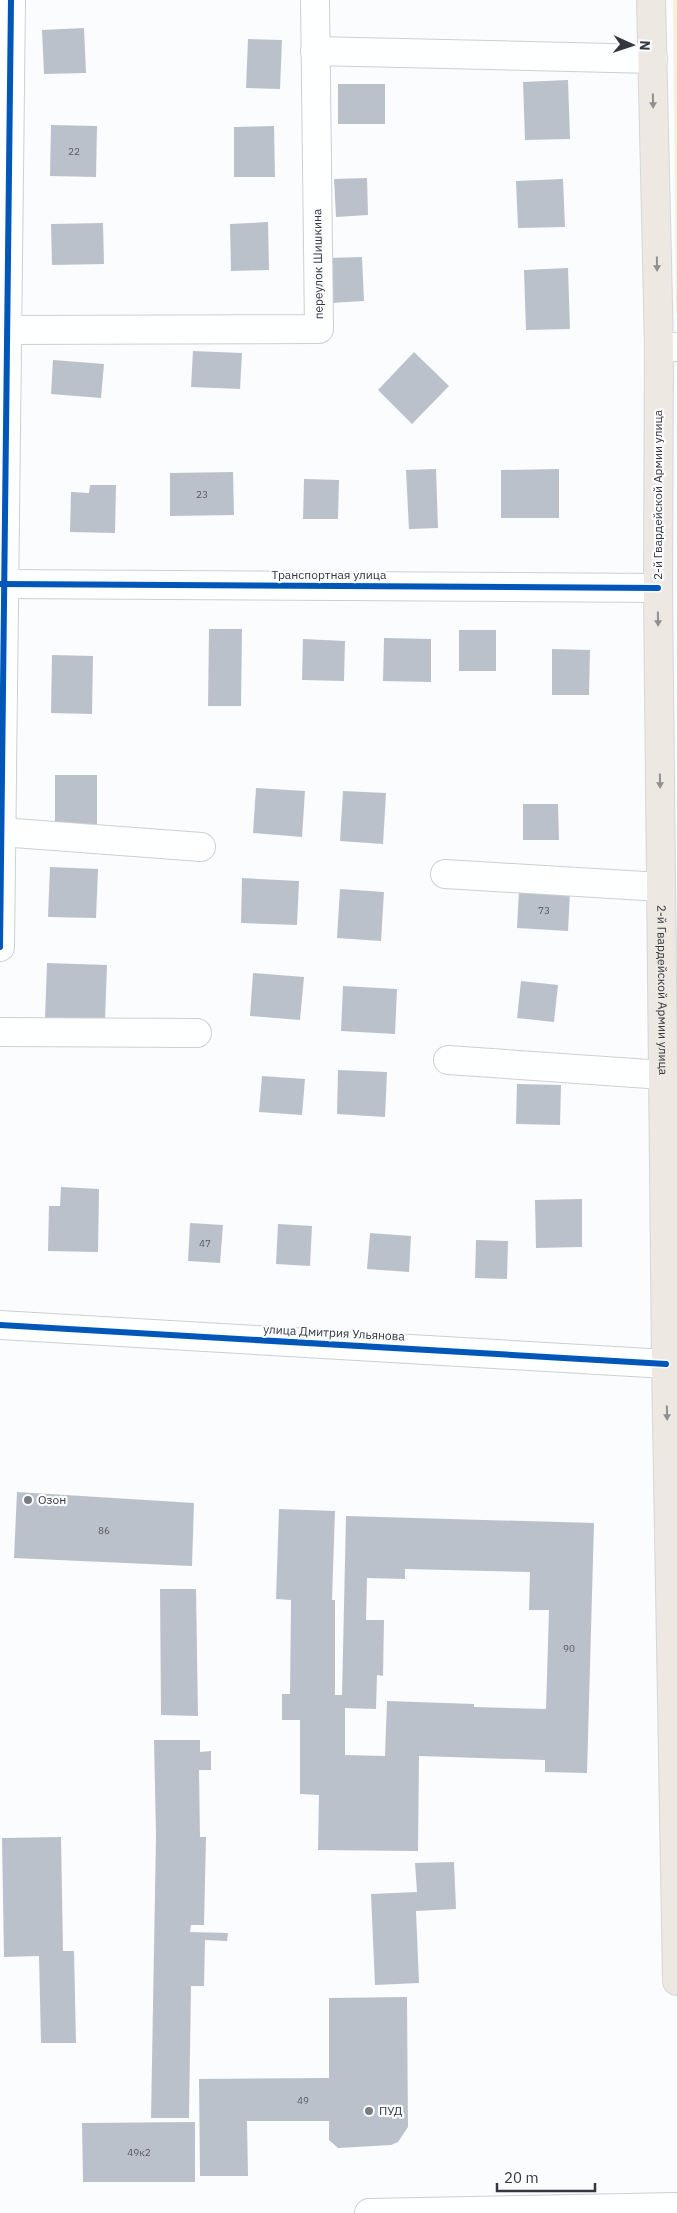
<svg xmlns="http://www.w3.org/2000/svg" width="677" height="2213" font-family="'IBM Plex Sans',sans-serif">
<style>
.green{fill:#fbeddb}
.building{fill:#bbc1cb;fill-rule:evenodd}
.lines{fill:none;stroke-linecap:round;stroke-linejoin:round}
.minor-casing{stroke:#cdcfd3;stroke-width:30}
.major-casing{stroke:#d5d6d8;stroke-width:30}
.minor{stroke:#feffff;stroke-width:28}
.major{stroke:#ede8e2;stroke-width:28}
.cycleway-casing{stroke:#fafcff;stroke-width:9}
.cycleway{stroke:#0057b8;stroke-width:6}
.oneway{fill:#909090}
.poi-dot{fill:#7a7c81;stroke:#fafcff;stroke-width:2}
.labels{text-anchor:middle;stroke-width:4.5;stroke-linejoin:round;paint-order:stroke}
.number-label{font-size:10px;fill:#565a60}
.street-label{font-size:12px;fill:#34373d;stroke:#fafcff}
.poi-label{font-size:12px;fill:#34373d;stroke:#fafcff;text-anchor:start}
</style>
<rect width="100%" height="100%" fill="#fbfcfe"/>
<polygon class="green" points="673,0 677,0 677,314 676,313"/>
<g class="building">
<polygon points="84,28 86,73 44,74 42,30"/>
<polygon points="248,39 282,40 280,89 246,88"/>
<polygon points="568,80 570,139 525,140 523,82"/>
<rect x="338" y="84" width="47" height="40"/>
<polygon points="51,125 97,126 96,177 50,176"/>
<polygon points="274,126 275,177 234,177 234,127"/>
<polygon points="367,178 368,215 336,217 334,179"/>
<polygon points="563,179 565,227 518,228 516,181"/>
<polygon points="268,222 269,270 231,271 230,224"/>
<polygon points="103,223 104,264 52,265 51,224"/>
<polygon points="362,257 364,301 330,303 328,258"/>
<polygon points="568,268 570,329 526,330 524,270"/>
<polygon points="193,351 242,353 240,389 191,387"/>
<polygon points="414,352 449,386 412,424 378,390"/>
<polygon points="53,360 104,364 101,398 51,394"/>
<polygon points="436,469 438,528 409,529 406,470"/>
<polygon points="559,469 559,518 501,518 501,470"/>
<polygon points="233,472 234,515 170,516 170,473"/>
<polygon points="304,479 339,480 338,519 303,519"/>
<polygon points="90,485 116,485 115,533 70,532 71,492 89,493"/>
<polygon points="209,629 242,629 241,706 208,706"/>
<rect x="459" y="630" width="37" height="41"/>
<polygon points="384,638 431,639 431,682 383,681"/>
<polygon points="303,639 345,641 344,681 302,680"/>
<polygon points="552,649 590,650 589,695 552,695"/>
<polygon points="52,655 93,656 92,714 51,713"/>
<rect x="55" y="775" width="42" height="49"/>
<polygon points="256,788 305,791 302,837 253,833"/>
<polygon points="343,791 386,793 383,844 340,841"/>
<polygon points="523,804 558,804 559,840 523,840"/>
<polygon points="50,867 98,869 96,918 48,917"/>
<polygon points="242,878 299,881 297,925 241,923"/>
<polygon points="340,889 384,892 381,941 337,938"/>
<polygon points="519,890 570,892 568,931 517,928"/>
<polygon points="47,963 107,965 105,1021 45,1019"/>
<polygon points="253,973 304,977 300,1020 250,1016"/>
<polygon points="521,981 558,985 554,1022 517,1018"/>
<polygon points="343,986 397,989 395,1034 341,1031"/>
<polygon points="338,1070 387,1072 385,1117 337,1114"/>
<polygon points="262,1076 305,1079 302,1115 259,1112"/>
<polygon points="517,1084 561,1085 560,1125 516,1124"/>
<polygon points="61,1187 99,1189 98,1252 48,1251 49,1206 60,1206"/>
<polygon points="582,1199 582,1247 536,1248 535,1200"/>
<polygon points="190,1223 223,1225 220,1263 188,1261"/>
<polygon points="278,1224 312,1226 310,1266 276,1264"/>
<polygon points="370,1233 411,1236 409,1272 367,1269"/>
<polygon points="476,1240 508,1241 507,1279 475,1278"/>
<polygon points="17,1492 194,1503 192,1566 14,1558"/>
<path d="M279,1509l56,2 -3,89h3v95h7l4,-179 248,7 -7,250 -42,-1v-12l-126,-4 -1,95 -100,-1 1,-55 -19,-1v-74h-18v-26h8l1,-94 -15,-1zM405,1569l125,3 -1,38h20l-3,99 -72,-2v-3l-87,-3 -2,55 -40,-1v-47l31,1 1,-34 6,1 1,-56h-18l1,-42 38,1z"/>
<polygon points="160,1589 196,1589 198,1716 161,1715"/>
<polygon points="154,1740 200,1740 200,1752 211,1751 211,1770 199,1770 200,1837 206,1837 204,1925 191,1925 190,1932 228,1933 227,1941 205,1940 204,1986 191,1986 189,2118 151,2118 156,1836"/>
<polygon points="61,1837 63,1951 74,1951 76,2043 41,2043 39,1956 4,1957 2,1838"/>
<polygon points="454,1862 456,1909 416,1911 419,1983 375,1985 371,1894 417,1892 415,1863"/>
<polygon points="407,1997 408,2127 398,2142 391,2145 338,2148 329,2140 329,2121 247,2121 248,2176 200,2176 199,2079 329,2078 329,1998"/>
<polygon points="195,2122 195,2182 83,2182 82,2123"/>
</g>
<g class="lines">
<defs>
<g id="minor">
<polyline points="315,51 653,59"/>
<polyline points="0,330 319,329 315,0"/>
<polyline points="659,347 677,347"/>
<polyline points="0,584 658,588"/>
<polyline points="1,832 201,847"/>
<polyline points="445,874 661,887"/>
<polyline points="0,947 11,0"/>
<polyline points="0,1032 197,1033"/>
<polyline points="448,1060 663,1075"/>
<polyline points="0,1325 666,1364"/>
<polyline points="369,2213 677,2207"/>
</g>
<g id="major">
<path id="s1" d="M651,0l8,347 -1,241 8,776 11,617"/>
</g>
</defs>
<use href="#minor" class="minor-casing"/>
<use href="#major" class="major-casing"/>
<use href="#minor" class="minor"/>
<use href="#major" class="major"/>
<defs>
<g id="cycleway">
<polyline points="0,584 658,588"/>
<polyline points="0,947 11,0"/>
<polyline points="0,1325 666,1364"/>
</g>
</defs>
<use href="#cycleway" class="cycleway-casing"/>
<use href="#cycleway" class="cycleway"/>
</g>
<defs><path id="oneway-solid" d="M-6-.8H1V-3.2L6.5 0L1 3.2V.8H-6Z" transform="scale(1.25)"/></defs>
<g class="oneway">
<use href="#oneway-solid" transform="translate(653 101) rotate(89)"/>
<use href="#oneway-solid" transform="translate(657 264) rotate(89)"/>
<use href="#oneway-solid" transform="translate(658 619) rotate(89)"/>
<use href="#oneway-solid" transform="translate(660 781) rotate(89)"/>
<use href="#oneway-solid" transform="translate(667 1413) rotate(89)"/>
</g>
<g class="poi-dot">
<circle cx="28" cy="1500" r="5"/>
<circle cx="369" cy="2111" r="5"/>
</g>
<g class="labels">
<g class="number-label">
<text x="74" y="155">22</text>
<text x="202" y="498">23</text>
<text x="544" y="914">73</text>
<text x="205" y="1247">47</text>
<text x="104" y="1534">86</text>
<text x="569" y="1652">90</text>
<text x="303" y="2104">49</text>
<text x="139" y="2156">49к2</text>
</g>
<g class="street-label">
<text transform="translate(318 264) rotate(-91)" y="4">переулок Шишкина</text>
<text transform="translate(658 495) rotate(-90)" y="4">2-й Гвардейской Армии улица</text>
<text x="329" y="579">Транспортная улица</text>
<text dy="4" stroke="none"><textPath href="#s1" startOffset="990">2-й Гвардейской Армии улица</textPath></text>
<text transform="translate(334 1333) rotate(3)" y="4">улица Дмитрия Ульянова</text>
</g>
<g class="poi-label">
<text x="38" y="1504">Озон</text>
<text x="379" y="2115">ПУД</text>
</g>
</g>
<g transform="translate(632 45) rotate(93)" stroke="#fafcff" stroke-width="4" paint-order="stroke">
<path d="M0-4L9 19L0 12L-9 19Z" fill="#34373d"/>
<text y="-8" font-size="14" font-weight="bold" text-anchor="middle" fill="#34373d">N</text>
</g>
<path d="M497 2183v8h98v-8" fill="none" stroke="#34373d" stroke-width="2.5"/>
<text x="504" y="2183" font-size="15" fill="#34373d" stroke="#fafcff" stroke-width="4" paint-order="stroke">20 m</text>
</svg>
